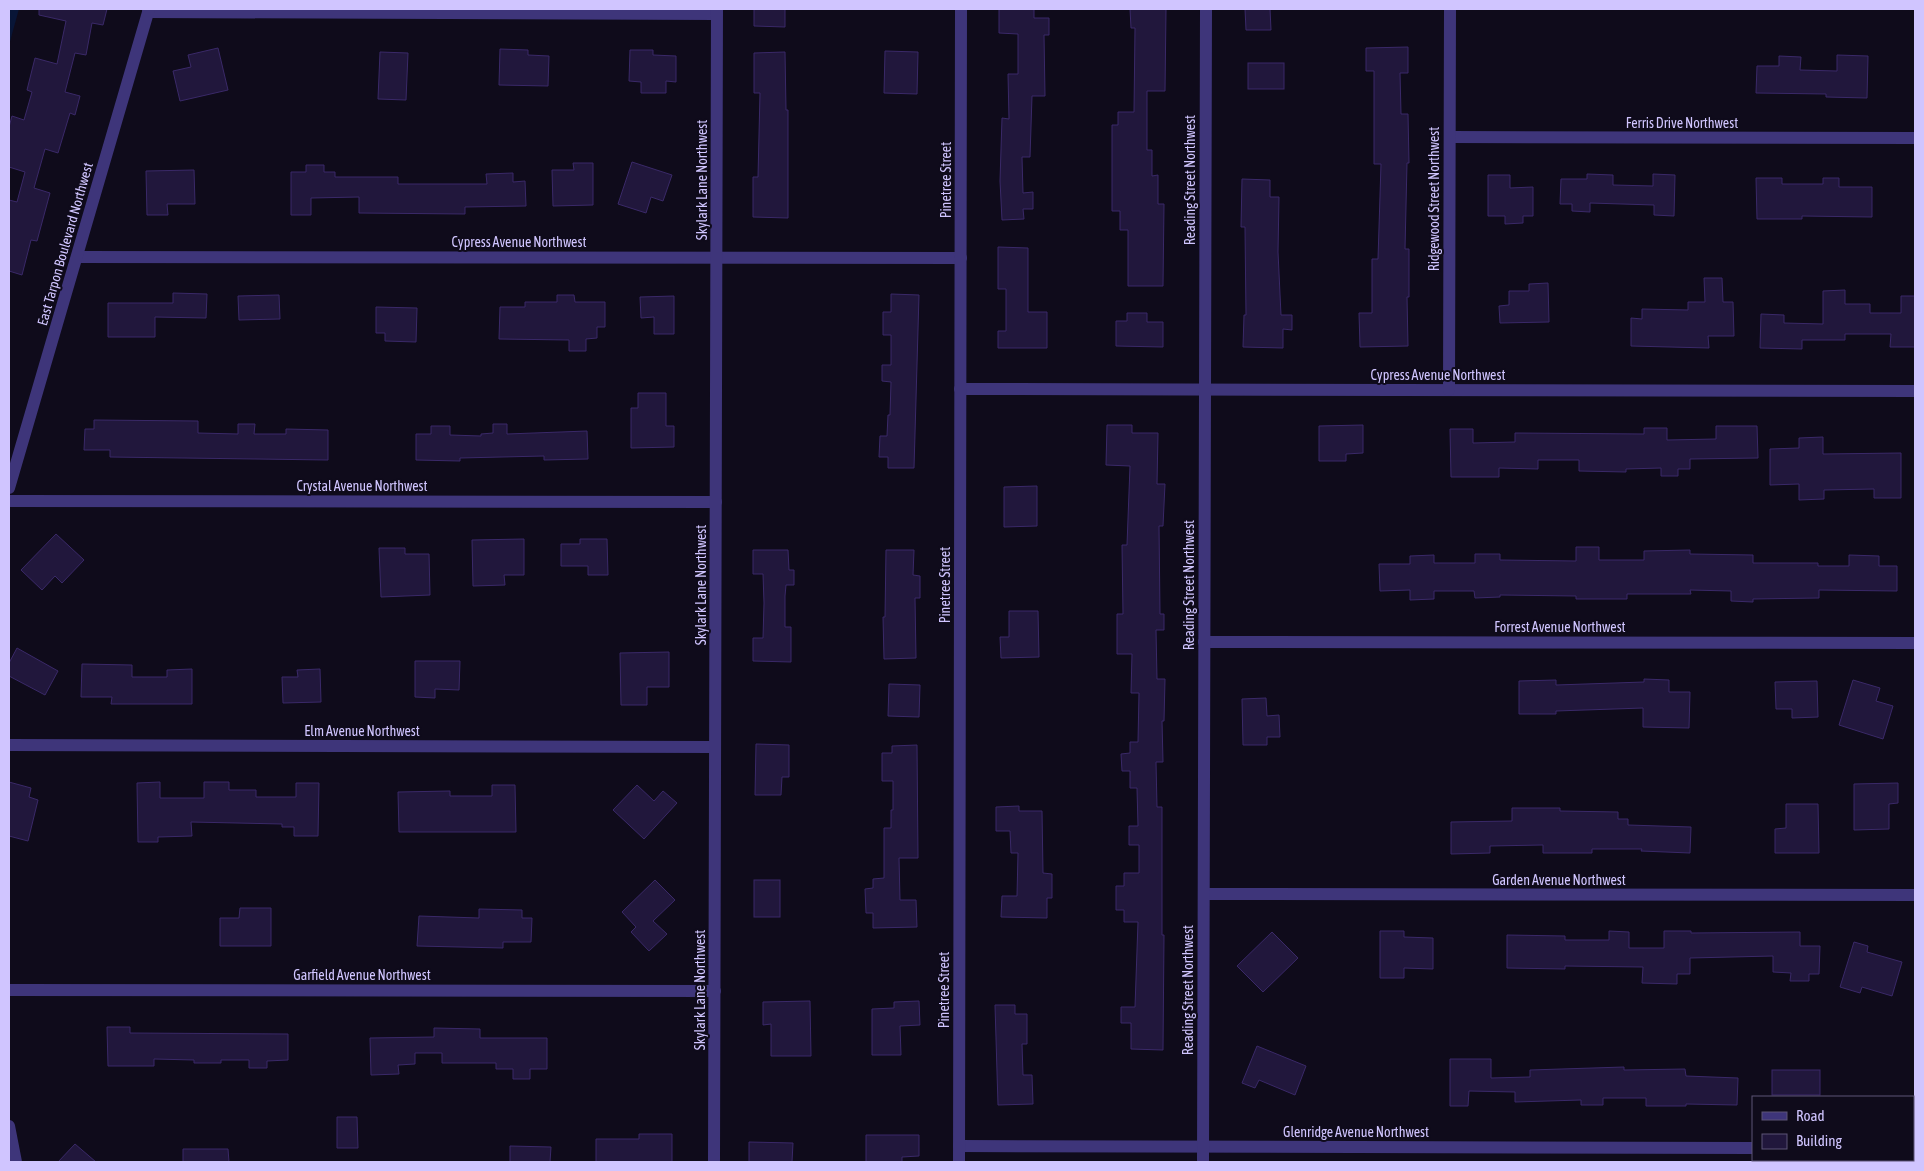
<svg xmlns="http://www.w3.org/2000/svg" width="1924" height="1171" font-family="'Asap Condensed',sans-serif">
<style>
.water{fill:#081537}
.building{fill:#21173c;stroke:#3a2968}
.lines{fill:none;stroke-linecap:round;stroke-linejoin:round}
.minor{stroke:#3e357a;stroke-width:12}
.labels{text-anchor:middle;stroke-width:4;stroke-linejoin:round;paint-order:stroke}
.street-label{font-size:14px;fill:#d0c5ff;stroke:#0f0b1b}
</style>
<rect width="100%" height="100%" fill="#0f0b1b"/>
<polygon class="water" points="9,9 19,9 9,45"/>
<g class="building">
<polygon points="39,9 107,9 103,25 92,23 86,55 75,53 65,92 80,96 75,115 70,113 58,153 45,149 34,188 50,193 37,241 31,240 22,275 9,271 9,200 17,202 25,172 9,167 9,127 12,116 24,120 32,92 27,90 35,58 57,64 66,21 39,15"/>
<polygon points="754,9 785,9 785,27 754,26"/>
<polygon points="999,9 1034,9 1034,18 1049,18 1049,35 1044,35 1045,96 1032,96 1030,157 1022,157 1023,193 1033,192 1033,209 1023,209 1024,219 1002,220 1000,181 1002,118 1009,119 1008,74 1018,74 1018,34 999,33"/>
<polygon points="1130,9 1166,9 1165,91 1147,91 1147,150 1152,150 1152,176 1158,175 1158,204 1164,204 1163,286 1128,286 1128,230 1120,230 1120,211 1112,211 1112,125 1118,125 1118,112 1134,112 1135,28 1131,28"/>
<polygon points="1245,9 1270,9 1271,30 1246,30"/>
<polygon points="1408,47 1408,73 1400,73 1401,114 1408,114 1409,163 1407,163 1405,249 1409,249 1409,297 1407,297 1408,346 1360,347 1359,313 1372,313 1372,259 1378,259 1381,164 1374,164 1374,71 1366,71 1366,48"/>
<polygon points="218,48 228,90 180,101 173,71 191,67 188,55"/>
<polygon points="500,49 528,50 528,55 549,56 548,86 499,85"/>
<polygon points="630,50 653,50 653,55 676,56 676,82 666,81 666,93 641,93 641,82 629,81"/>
<polygon points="885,51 918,52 917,94 884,93"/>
<polygon points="380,52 408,53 406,100 378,99"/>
<polygon points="785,52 786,110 788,110 788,218 753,217 753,177 758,177 760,93 754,93 754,53"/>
<polygon points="1837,55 1868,56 1867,98 1826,97 1826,94 1756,93 1757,66 1779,66 1779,56 1801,57 1800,70 1837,71"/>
<rect x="1248" y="63" width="36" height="26"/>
<polygon points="632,162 672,175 663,201 651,197 646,213 618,204"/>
<polygon points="573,163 593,163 593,205 553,206 552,170 574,170"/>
<polygon points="306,165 324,165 324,172 335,172 335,177 398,177 398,184 487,184 486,174 513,173 513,182 525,181 526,206 465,207 465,214 359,213 359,197 311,198 311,215 291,215 291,172 306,172"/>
<polygon points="194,170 195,204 167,204 168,215 147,215 146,171"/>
<polygon points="1587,174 1613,175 1613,185 1653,186 1653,174 1675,175 1674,216 1654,215 1654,205 1590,203 1590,212 1572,211 1572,204 1560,204 1561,179 1587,179"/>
<polygon points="1488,175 1510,175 1510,188 1533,187 1533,216 1523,216 1523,223 1505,224 1505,216 1488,216"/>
<polygon points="1756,178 1782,178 1782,184 1823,184 1823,178 1839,178 1839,187 1872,187 1872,217 1802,216 1802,219 1757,219"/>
<polygon points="1242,179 1270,180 1270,197 1279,197 1278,252 1281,315 1292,315 1292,330 1283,329 1283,348 1243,347 1244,315 1246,315 1245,227 1241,227"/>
<polygon points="998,247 1028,248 1028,312 1047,312 1047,348 998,348 998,331 1006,331 1006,289 998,289"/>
<polygon points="1704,278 1722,278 1723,302 1733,302 1734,336 1708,336 1709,348 1631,346 1631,318 1642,319 1642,309 1688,310 1688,302 1705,302"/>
<polygon points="1548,283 1549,322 1500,323 1499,306 1509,305 1509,291 1529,291 1529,284"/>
<polygon points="1845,290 1845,304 1870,304 1870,313 1901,313 1901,296 1915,296 1915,347 1890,347 1891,334 1845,334 1845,340 1802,340 1802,349 1760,348 1761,314 1784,315 1784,323 1823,324 1823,291"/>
<polygon points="173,293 207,294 206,318 155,317 155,337 108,337 108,303 173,303"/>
<polygon points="891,294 919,295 914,468 888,468 888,457 879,457 880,436 887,436 888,415 890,415 891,382 882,381 882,365 891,365 891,335 883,335 883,312 891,312"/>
<polygon points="279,295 280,319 239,320 238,296"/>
<polygon points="557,295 574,295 575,302 605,302 605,327 597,327 597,338 586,339 586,351 569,351 569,340 499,339 500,307 525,307 525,302 557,302"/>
<polygon points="674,296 674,334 654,334 654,317 641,318 640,297"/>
<polygon points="376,307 417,308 416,342 385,341 385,333 376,333"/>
<polygon points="1127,313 1147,313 1147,322 1163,322 1163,347 1116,346 1116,321 1127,321"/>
<polygon points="638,393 666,393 666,426 674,426 674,447 631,448 631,408 638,408"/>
<polygon points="94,420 198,421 198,433 238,434 238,424 255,424 254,434 286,434 286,429 328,430 328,460 110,457 110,450 84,450 85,429 94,429"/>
<polygon points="493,424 507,424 507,434 587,431 588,459 544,460 544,456 460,458 460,461 416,460 416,434 431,434 431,426 450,426 450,435 481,436 481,434 493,433"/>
<polygon points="1107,425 1132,425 1132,433 1158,433 1157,484 1165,484 1163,526 1159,526 1160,614 1164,614 1164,630 1156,630 1157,679 1165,679 1164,721 1162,721 1163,762 1156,762 1157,807 1162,807 1162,935 1164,935 1163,1050 1131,1049 1131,1023 1121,1023 1121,1007 1135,1007 1138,922 1124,922 1124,910 1116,910 1116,886 1124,886 1124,873 1139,873 1139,845 1129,845 1129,826 1138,826 1137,788 1130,788 1130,771 1122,771 1121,754 1130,753 1130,742 1138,742 1139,693 1131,693 1132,654 1117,654 1117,614 1123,614 1122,545 1127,545 1130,466 1106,465"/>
<polygon points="1363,425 1363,453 1346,454 1346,461 1319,461 1319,426"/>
<polygon points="1716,426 1757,426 1758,458 1690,459 1690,469 1678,469 1678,476 1661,476 1661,468 1626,469 1626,472 1579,471 1579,460 1538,460 1538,469 1499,468 1499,477 1451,477 1450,429 1473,429 1473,443 1515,442 1515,433 1644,434 1644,428 1667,428 1667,440 1716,439"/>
<polygon points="1823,437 1823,454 1901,453 1901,498 1874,498 1874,489 1824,490 1824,499 1799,500 1799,484 1770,485 1770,449 1799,448 1799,438"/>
<polygon points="1037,486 1037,526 1004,527 1004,487"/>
<polygon points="56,534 84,560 62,583 55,576 42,590 21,570"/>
<polygon points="524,539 524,575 504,575 505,585 473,586 472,540"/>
<polygon points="580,539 607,539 608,575 588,575 588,566 561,566 561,544 580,544"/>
<polygon points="1576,547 1599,547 1599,560 1644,560 1644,551 1690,550 1690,554 1753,555 1753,563 1818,563 1818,566 1849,566 1849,555 1879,556 1879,566 1897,566 1897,591 1819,590 1819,598 1753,599 1753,602 1731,601 1731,591 1690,590 1691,594 1627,594 1627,599 1576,599 1576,596 1500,595 1500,597 1475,598 1474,591 1434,591 1434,599 1410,600 1410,590 1380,591 1379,564 1410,564 1410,556 1434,555 1434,563 1475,563 1475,554 1500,554 1500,560 1576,561"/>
<polygon points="379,548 405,548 405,554 429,554 430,595 381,597"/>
<polygon points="753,550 788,550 789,570 794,570 794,585 786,585 785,596 785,627 791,627 791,662 753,661 753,638 763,638 764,603 763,574 753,574"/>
<polygon points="886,550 914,550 913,575 920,576 920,598 915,598 916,658 884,659 883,617 885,617"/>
<polygon points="1009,611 1038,611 1039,657 1001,658 1000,637 1009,637"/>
<polygon points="17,648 58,671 45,695 9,676 9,663"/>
<polygon points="669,652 669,687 647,687 647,705 621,705 620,653"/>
<polygon points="415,661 460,661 459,690 435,689 435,698 415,697"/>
<polygon points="82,664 132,665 132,677 167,677 167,670 192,669 192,704 111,704 112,697 81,697"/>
<polygon points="320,669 321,702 283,703 282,677 298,677 297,670"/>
<polygon points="1644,679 1669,680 1669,692 1690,692 1689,728 1643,727 1643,708 1556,711 1556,714 1519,714 1519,681 1556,680 1556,685 1644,682"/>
<polygon points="1853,680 1880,688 1876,701 1893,706 1883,739 1839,725"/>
<polygon points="1817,681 1818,717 1792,718 1792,709 1776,709 1775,682"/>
<polygon points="889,684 920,685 919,717 888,716"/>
<polygon points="1266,698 1267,716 1279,715 1280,737 1267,737 1267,745 1243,745 1242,699"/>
<polygon points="756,744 789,745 789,777 782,777 781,795 755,795"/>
<polygon points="917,745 918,858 899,858 900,900 916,900 917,927 873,928 873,913 866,913 865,889 873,888 873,879 884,878 884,828 891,828 891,810 893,810 893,781 882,781 882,753 892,753 892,746"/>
<polygon points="9,782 31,788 29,797 38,800 28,841 9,836"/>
<polygon points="160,782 160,798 204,798 204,782 229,782 229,790 256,790 256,797 296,797 296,783 319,783 318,836 294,836 294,827 282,827 282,824 191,822 192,836 158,837 158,842 138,842 137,783"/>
<polygon points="1898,783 1898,803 1889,804 1889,829 1854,830 1854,784"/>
<polygon points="492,785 515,785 516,832 399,832 398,792 450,791 450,796 492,796"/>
<polygon points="637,785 654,801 663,791 677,803 644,839 613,810"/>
<polygon points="1786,804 1818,804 1819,853 1775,853 1775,829 1786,828"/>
<polygon points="1019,806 1019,811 1042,811 1043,873 1052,874 1052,898 1047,898 1047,918 1001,917 1002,896 1017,896 1018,853 1011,853 1010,831 996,831 996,807"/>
<polygon points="1512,808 1560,808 1560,811 1618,812 1618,819 1628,819 1628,825 1691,827 1690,853 1641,851 1642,849 1592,849 1592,853 1543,853 1543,845 1490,846 1490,853 1451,854 1451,822 1512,821"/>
<polygon points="655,880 675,900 653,921 667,934 649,951 631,932 636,927 622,912"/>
<rect x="754" y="880" width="26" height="37"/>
<polygon points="240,908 271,908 271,946 220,946 220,918 239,918"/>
<polygon points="479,909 522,910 522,918 532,918 531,942 503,942 503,948 417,946 419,916 479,918"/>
<polygon points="1380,931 1404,931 1404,937 1433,938 1433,969 1404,968 1404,978 1380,978"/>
<polygon points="1609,931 1629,932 1629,948 1664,948 1664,931 1691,931 1691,933 1800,932 1800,946 1820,946 1819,974 1809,974 1809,981 1790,981 1791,973 1773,972 1773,956 1690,958 1690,974 1677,974 1677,984 1642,983 1643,967 1565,966 1565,969 1507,968 1507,935 1565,936 1565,940 1609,940"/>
<polygon points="1272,932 1298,958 1263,992 1237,966"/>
<polygon points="1854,942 1868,946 1867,952 1902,962 1892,996 1862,987 1860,993 1840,987"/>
<polygon points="810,1001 811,1056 771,1056 771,1024 763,1025 763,1002"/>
<polygon points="919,1001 920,1025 900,1026 901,1055 872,1055 872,1009 894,1008 894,1002"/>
<polygon points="995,1005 1015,1005 1015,1014 1027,1014 1027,1044 1022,1044 1023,1075 1032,1075 1033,1104 998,1105"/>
<polygon points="107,1027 130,1027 130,1033 288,1034 288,1060 267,1061 267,1068 249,1068 249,1060 221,1060 221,1063 194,1063 194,1060 154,1059 154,1066 108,1066"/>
<polygon points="434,1028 480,1029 480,1038 547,1038 547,1069 530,1069 530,1079 513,1079 513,1069 496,1069 496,1063 442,1063 442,1053 415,1053 415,1064 398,1065 399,1074 371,1075 370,1038 434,1037"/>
<polygon points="1257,1046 1306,1066 1295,1095 1259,1080 1255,1088 1242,1083"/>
<polygon points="1450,1059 1491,1059 1491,1078 1530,1077 1530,1070 1624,1067 1624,1070 1685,1069 1686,1076 1738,1078 1737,1105 1686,1104 1686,1106 1646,1106 1646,1098 1603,1098 1603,1105 1581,1105 1581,1100 1515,1102 1515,1092 1469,1091 1468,1106 1450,1106"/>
<rect x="1772" y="1070" width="48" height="25"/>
<polygon points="337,1117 357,1117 358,1148 337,1148"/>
<polygon points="639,1134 672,1134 672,1162 596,1162 596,1139 639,1139"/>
<polygon points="866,1135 919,1135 919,1156 902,1157 902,1162 866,1162"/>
<polygon points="749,1142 793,1143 792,1162 749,1162"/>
<polygon points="75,1144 96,1162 58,1162"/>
<polygon points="510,1146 551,1147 550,1162 510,1162"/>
<polygon points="183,1149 228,1149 229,1162 183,1162"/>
</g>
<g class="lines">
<g class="minor">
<polyline points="148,12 717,14"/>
<polyline points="1450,137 1915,138"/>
<polyline points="77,257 961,258"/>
<polyline points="960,389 1915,391"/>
<polyline points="1449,390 1450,9"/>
<polyline points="9,488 149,9"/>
<polyline points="9,501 716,502"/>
<polyline points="1204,642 1915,643"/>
<polyline points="9,745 715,747"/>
<polyline points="1204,894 1915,895"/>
<polyline points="9,990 715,991"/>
<polyline points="9,1126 16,1162"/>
<polyline points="959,1146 1753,1148"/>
<polyline points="1913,1148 1915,1148"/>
<polyline points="714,1162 717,9"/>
<polyline points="959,1162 961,9"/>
<polyline points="1203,1162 1206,9"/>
</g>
</g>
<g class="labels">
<g class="street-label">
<text x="1682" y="128">Ferris Drive Northwest</text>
<text transform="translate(702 180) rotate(-90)" y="5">Skylark Lane Northwest</text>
<text transform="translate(946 180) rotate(-90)" y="5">Pinetree Street</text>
<text transform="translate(1190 180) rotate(-90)" y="5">Reading Street Northwest</text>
<text transform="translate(1434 199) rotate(-90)" y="5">Ridgewood Street Northwest</text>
<text x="519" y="247">Cypress Avenue Northwest</text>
<text transform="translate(65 244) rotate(-74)" y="5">East Tarpon Boulevard Northwest</text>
<text x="1438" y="380">Cypress Avenue Northwest</text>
<text x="362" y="491">Crystal Avenue Northwest</text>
<text transform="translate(701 585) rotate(-90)" y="5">Skylark Lane Northwest</text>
<text transform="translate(945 585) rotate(-90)" y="5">Pinetree Street</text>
<text transform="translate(1189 585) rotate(-90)" y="5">Reading Street Northwest</text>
<text x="1560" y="632">Forrest Avenue Northwest</text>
<text x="362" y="736">Elm Avenue Northwest</text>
<text x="1559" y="885">Garden Avenue Northwest</text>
<text x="362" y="980">Garfield Avenue Northwest</text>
<text transform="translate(700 990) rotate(-90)" y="5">Skylark Lane Northwest</text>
<text transform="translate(944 990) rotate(-90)" y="5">Pinetree Street</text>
<text transform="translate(1188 990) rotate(-90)" y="5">Reading Street Northwest</text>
<text x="1356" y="1137">Glenridge Avenue Northwest</text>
</g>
</g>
<rect width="1924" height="1171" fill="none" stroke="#d0c5ff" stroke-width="20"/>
<rect x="1752" y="1096" width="162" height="65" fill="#0f0b1b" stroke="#5c5576"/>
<rect x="1762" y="1112" width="25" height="8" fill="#3e357a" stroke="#5c5576"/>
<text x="1796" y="1121" font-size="15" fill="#d0c5ff">Road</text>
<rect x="1762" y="1134" width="25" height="15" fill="#21173c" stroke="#5c5576"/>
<text x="1796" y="1146" font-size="15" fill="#d0c5ff">Building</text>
</svg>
